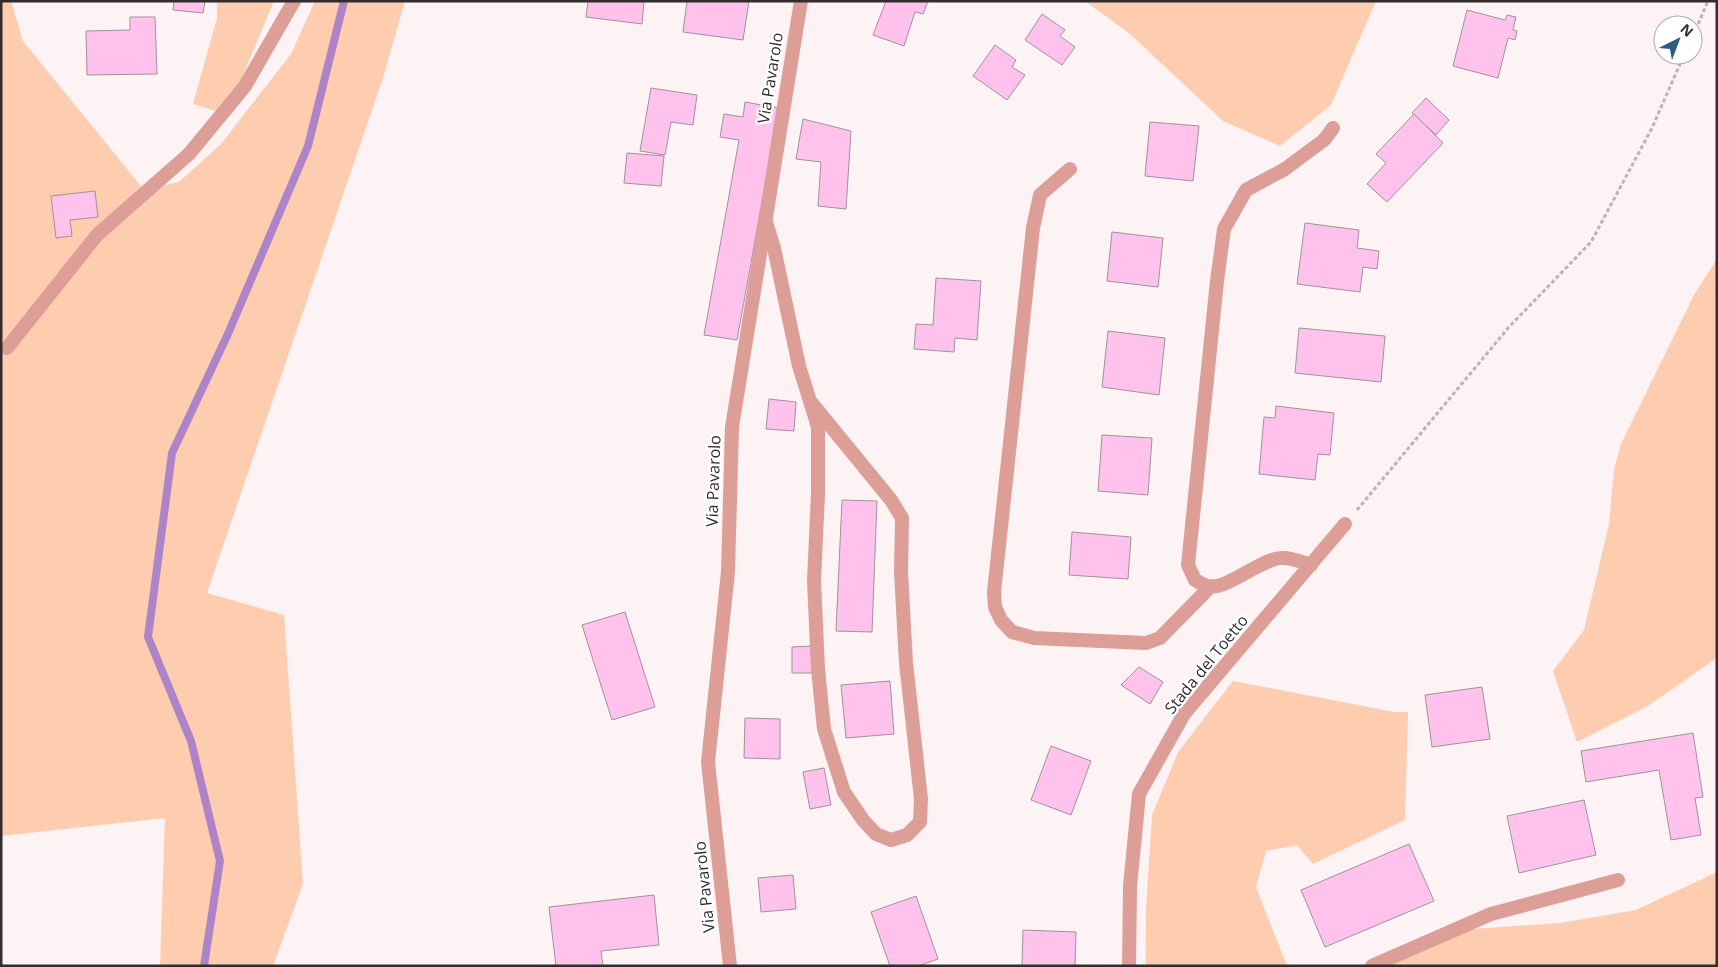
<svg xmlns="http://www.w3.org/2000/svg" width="1718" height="967" font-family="'Open Sans',sans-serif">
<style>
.green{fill:#fecdb0}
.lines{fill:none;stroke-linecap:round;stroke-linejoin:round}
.stream{stroke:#ae84c8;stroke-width:8}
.building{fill:#fec2ed;stroke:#9f929b}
.path{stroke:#beb4b6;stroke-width:3;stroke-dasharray:4 2.5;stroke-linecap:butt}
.service{stroke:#dc9e96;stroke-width:14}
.minor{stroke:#dc9e96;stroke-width:14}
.tertiary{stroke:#dc9e96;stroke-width:14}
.labels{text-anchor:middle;stroke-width:5;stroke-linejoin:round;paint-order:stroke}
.street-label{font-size:16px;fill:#332c2e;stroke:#fff}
</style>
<rect width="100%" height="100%" fill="#fdf2f4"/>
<g class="green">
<polygon points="1,1 11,1 23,41 144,190 179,182 221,144 291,54 315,1 405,1 383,78 207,593 284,615 303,884 273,966 160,966 165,818 1,836"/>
<polygon points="217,1 274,1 241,80 215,111 193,104 217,18"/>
<polygon points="1085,1 1376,1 1331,105 1280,146 1223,121 1130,34"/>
<polygon points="1717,259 1717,653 1714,660 1648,706 1577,742 1553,671 1584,630 1609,524 1614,470 1621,444 1694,295"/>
<polygon points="1233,681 1394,712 1408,712 1405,820 1313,864 1297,845 1266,851 1256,887 1287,966 1146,966 1146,908 1152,815 1178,752"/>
<polygon points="1717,872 1717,966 1386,966 1472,929 1560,923 1636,910"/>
</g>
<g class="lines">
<polyline class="stream" points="204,966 220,861 191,741 148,637 172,453 227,336 308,146 344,1"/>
</g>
<g class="building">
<polygon points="174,1 205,1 203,13 173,10"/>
<polygon points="588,1 644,1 642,24 586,17"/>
<polygon points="687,1 749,1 743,40 683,32"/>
<polygon points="886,1 928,1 923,14 915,12 904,46 873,35"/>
<polygon points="1467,10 1505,20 1507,15 1516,17 1513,30 1517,31 1515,40 1508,38 1498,78 1453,66"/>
<polygon points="1042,14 1065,30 1060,36 1075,47 1062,65 1025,40"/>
<polygon points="130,17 155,17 157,74 87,75 86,31 130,30"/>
<polygon points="995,45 1016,60 1012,67 1025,75 1007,100 973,76"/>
<polygon points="651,88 697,95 693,125 671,122 665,155 640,151"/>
<polygon points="1426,98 1449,120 1436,135 1412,113"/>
<polygon points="745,102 779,108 737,340 704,335 739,140 720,137 724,114 743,117"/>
<polygon points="1414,114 1443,143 1387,202 1367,184 1386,163 1376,154"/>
<polygon points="803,119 851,131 846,209 818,206 821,162 796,159"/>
<polygon points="1150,122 1199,126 1193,181 1145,176"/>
<polygon points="627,153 664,156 661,186 624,183"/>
<polygon points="95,191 98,217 70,220 72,236 56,238 51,196"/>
<polygon points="1305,223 1359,230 1357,248 1379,251 1377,269 1363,267 1360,292 1297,284"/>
<polygon points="1112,232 1163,238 1158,287 1107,281"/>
<polygon points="936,278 981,281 977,340 955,338 954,352 914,349 916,324 933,325"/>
<polygon points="1299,328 1385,336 1381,382 1295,373"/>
<polygon points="1108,331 1165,338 1159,395 1102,387"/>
<polygon points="769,399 796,402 794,431 766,429"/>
<polygon points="1276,406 1334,413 1330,455 1318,454 1315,480 1259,474 1264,417 1275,418"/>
<polygon points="1102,435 1152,438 1148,495 1098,491"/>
<polygon points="842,500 877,501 872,632 836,631"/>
<polygon points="1072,532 1131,537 1128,579 1069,575"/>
<polygon points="625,612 655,707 612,720 582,625"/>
<polygon points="811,646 812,673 792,673 792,647"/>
<polygon points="1139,667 1163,682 1150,704 1121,685"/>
<polygon points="890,681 894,734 846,738 841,685"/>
<polygon points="1482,687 1490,739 1432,747 1425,695"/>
<polygon points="745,718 780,719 780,759 744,758"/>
<polygon points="1693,733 1703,797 1695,798 1701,835 1671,840 1659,770 1586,782 1581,751"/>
<polygon points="1051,746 1091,761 1071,815 1031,800"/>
<polygon points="824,768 831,805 810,809 803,772"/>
<polygon points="1584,800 1596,855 1519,873 1507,816"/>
<polygon points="1409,844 1434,901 1325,947 1301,890"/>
<polygon points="793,875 796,909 761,912 758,878"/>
<polygon points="654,895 659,945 601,951 603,966 556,966 549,907"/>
<polygon points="916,896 938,959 918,966 890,966 871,912"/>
<polygon points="1023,930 1076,932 1075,966 1022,966"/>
</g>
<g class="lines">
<g class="path">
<polyline points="1693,36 1708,1"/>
<polyline points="1357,510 1509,327 1591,242 1652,128 1684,55"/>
</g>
<polyline class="service" points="7,348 97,235 189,154 245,86 294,1"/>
<g class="minor">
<polyline points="1070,169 1040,195 1033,228 994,592 995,607 1001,620 1012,632 1034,638 1146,643 1160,638 1210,587"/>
<polyline points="765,219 774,248 799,366 810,401 891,500 902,518 901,572 906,663 921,799 920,822 907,835 891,840 876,834 863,820 844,792 824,729 818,669 814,581 818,494 818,427 810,401"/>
<path d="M1311,565c-9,-3 -20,-8 -30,-7 -21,1 -54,32 -72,28 -5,0 -10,-4 -14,-6l-7,-15 29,-284 7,-52 22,-39 39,-21 39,-29 9,-12"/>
<polyline points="1129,966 1130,886 1139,794 1184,714 1345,524"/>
<polyline points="1372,966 1491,914 1618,880"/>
</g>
<polyline class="tertiary" points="730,966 708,762 728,572 732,427 801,1"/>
</g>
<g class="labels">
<g class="street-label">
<text transform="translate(770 78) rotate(-81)" y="6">Via Pavarolo</text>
<text transform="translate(713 481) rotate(-88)" y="6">Via Pavarolo</text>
<text transform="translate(1206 664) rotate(-51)" y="6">Stada del Toetto</text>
<text transform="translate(704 887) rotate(-96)" y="6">Via Pavarolo</text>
</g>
</g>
<rect width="1718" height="967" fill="none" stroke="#332c2e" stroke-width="5"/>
<g transform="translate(1678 40) rotate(42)"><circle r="24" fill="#ffffff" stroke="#adabab"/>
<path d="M0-4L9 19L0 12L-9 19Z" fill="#2c5e7b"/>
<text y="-8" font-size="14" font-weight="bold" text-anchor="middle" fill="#332c2e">N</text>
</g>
</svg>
